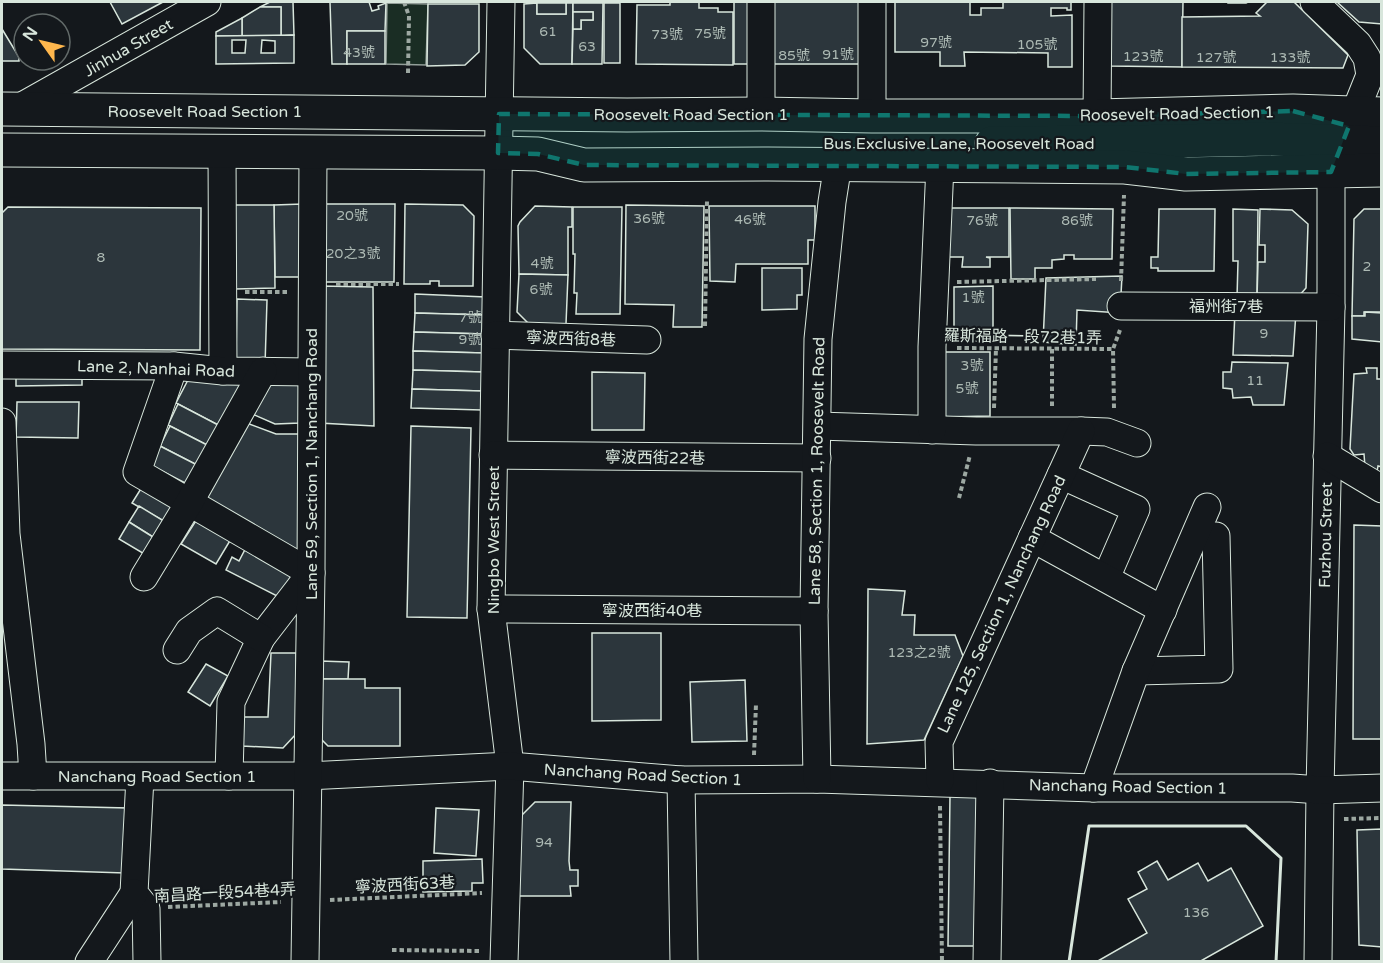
<svg xmlns="http://www.w3.org/2000/svg" width="1383" height="963" font-family="'Varela Round','Noto Sans TC',sans-serif">
<style>
.green{fill:#1a2d24;stroke:#939e99;stroke-width:1.5}
.building{fill:#2c363c;stroke:#d8e6dc;stroke-width:1.5;fill-rule:evenodd}
.lines{fill:none;stroke-linecap:round;stroke-linejoin:round}
.minor-casing{stroke:#d8e6dc;stroke-width:29}
.major-casing{stroke:#d8e6dc;stroke-width:35}
.path{stroke:#9da8a2;stroke-width:4;stroke-dasharray:4.5 3;stroke-linecap:butt}
.minor{stroke:#14181c;stroke-width:27}
.major{stroke:#14181c;stroke-width:33}
.wall{stroke:#d8e6dc;stroke-width:3}
.marked{fill:#0f766e;fill-opacity:0.2;stroke:#0f766e;stroke-width:4.5;stroke-dasharray:12 8;stroke-linejoin:round}
.labels{text-anchor:middle;stroke-width:4.5;stroke-linejoin:round;paint-order:stroke}
.number-label{font-size:14px;fill:#adbab4}
.street-label{font-size:16px;fill:#d8e6dc;stroke:#14181c}
</style>
<rect width="100%" height="100%" fill="#14181c"/>
<polygon class="green" points="387,3 428,4 426,65 386,64"/>
<g class="building">
<polygon points="110,2 163,2 122,24"/>
<polygon points="270,2 293,2 294,35 281,36 281,7 260,7"/>
<polygon points="330,2 369,2 372,11 379,9 378,6 386,3 385,31 347,31 347,64 332,64"/>
<polygon points="670,2 699,2 699,8 718,8 718,12 733,12 733,65 636,64 637,5 670,5"/>
<polygon points="734,2 751,2 750,64 734,64"/>
<polygon points="773,2 861,2 860,64 772,64"/>
<polygon points="895,2 970,2 970,15 981,15 981,8 1003,8 1003,2 1071,2 1071,10 1067,10 1067,8 1051,8 1051,16 1072,15 1072,67 1048,67 1048,53 964,52 965,66 940,66 940,52 895,52"/>
<polygon points="1110,2 1183,2 1182,67 1110,66"/>
<polygon points="1228,2 1248,2 1246,3 1228,3"/>
<polygon points="1267,2 1294,2 1348,55 1343,68 1182,67 1182,17 1260,16 1256,13"/>
<polygon points="1337,2 1382,2 1382,24 1359,22"/>
<polygon points="537,3 537,14 566,14 566,3 573,3 572,64 540,64 524,48 524,4"/>
<rect x="537" y="3" width="29" height="11"/>
<polygon points="573,3 603,3 602,64 572,64 573,29 581,29 581,20 593,20 593,12 573,12"/>
<rect x="604" y="3" width="16" height="60"/>
<polygon points="428,4 479,4 479,52 465,65 427,66"/>
<polygon points="260,7 281,7 281,36 242,36 242,18"/>
<polygon points="573,12 593,12 593,20 581,20 581,29 573,29"/>
<polygon points="242,18 242,36 216,36 216,32"/>
<polygon points="2,29 19,57 19,61 2,61"/>
<rect x="347" y="31" width="38" height="33"/>
<path d="M294,35v28l-78,1v-28zM232,40h14l-1,13h-13zM262,40l13,1v12h-14z"/>
<polygon points="303,204 304,277 275,277 274,205"/>
<polygon points="322,204 395,204 394,282 321,282"/>
<polygon points="405,204 463,205 474,216 473,286 439,286 439,281 430,281 430,284 404,284"/>
<polygon points="234,205 274,205 275,288 235,289"/>
<polygon points="626,205 704,206 702,327 673,327 674,305 625,304"/>
<polygon points="535,206 572,207 572,227 568,227 568,275 519,274 518,226 520,222"/>
<polygon points="709,206 815,206 815,240 808,240 808,264 736,264 735,282 710,281"/>
<polygon points="8,207 201,208 200,350 2,349 2,213"/>
<polygon points="573,207 622,207 620,314 576,314 577,293 574,293 575,254 573,254"/>
<polygon points="946,208 1009,208 1009,257 986,257 990,258 990,267 962,267 963,257 945,257"/>
<polygon points="1010,208 1113,209 1112,259 1074,259 1074,255 1064,255 1064,259 1052,260 1052,268 1035,268 1035,279 1011,279"/>
<polygon points="1159,209 1215,209 1214,271 1158,271 1158,268 1151,268 1151,257 1158,257"/>
<polygon points="1233,209 1258,210 1257,299 1237,298 1238,261 1233,261"/>
<polygon points="1260,209 1292,210 1308,224 1306,288 1297,298 1257,298 1258,262 1265,262 1265,245 1259,245"/>
<polygon points="1364,209 1382,209 1382,312 1364,312 1364,316 1352,316 1354,219"/>
<polygon points="762,268 802,268 802,295 797,295 797,309 762,310"/>
<polygon points="519,274 568,275 566,324 530,325 517,312"/>
<polygon points="1122,276 1120,313 1077,310 1076,345 1043,342 1046,278"/>
<polygon points="319,286 373,287 374,426 319,423"/>
<polygon points="993,286 993,341 954,341 954,287"/>
<polygon points="415,294 486,297 485,315 415,313"/>
<polygon points="237,299 267,300 265,366 236,358"/>
<polygon points="1235,311 1296,312 1293,356 1233,355"/>
<polygon points="1365,312 1382,313 1382,342 1352,339 1352,316 1365,316"/>
<polygon points="415,313 485,315 485,334 414,332"/>
<polygon points="414,332 485,334 484,353 413,351"/>
<polygon points="413,351 484,353 483,372 413,370"/>
<polygon points="940,352 990,352 990,416 940,417"/>
<polygon points="1232,362 1288,363 1284,405 1253,405 1251,397 1233,398 1232,389 1223,388 1223,372 1231,372"/>
<polygon points="1366,368 1377,368 1377,379 1382,379 1382,467 1378,466 1377,472 1365,467 1364,454 1354,455 1350,449 1354,374 1367,373"/>
<polygon points="413,370 483,372 482,391 412,389"/>
<polygon points="16,371 82,374 82,385 16,386"/>
<polygon points="592,372 645,373 644,430 592,430"/>
<polygon points="299,374 300,423 275,424 250,413 273,375"/>
<polygon points="189,378 245,383 222,427 176,403"/>
<polygon points="412,389 482,391 482,410 411,408"/>
<polygon points="17,402 79,402 78,438 16,437"/>
<polygon points="178,404 222,427 211,447 168,425"/>
<polygon points="244,422 276,434 302,434 302,556 201,503"/>
<polygon points="170,426 211,447 201,467 160,446"/>
<polygon points="411,426 471,428 467,618 407,617"/>
<polygon points="160,446 201,467 191,486 150,465"/>
<polygon points="142,487 179,508 169,524 132,503"/>
<polygon points="139,506 172,526 161,542 129,522"/>
<polygon points="197,519 231,539 216,564 181,544"/>
<polygon points="129,522 161,542 151,558 119,539"/>
<polygon points="1354,525 1382,526 1382,739 1353,739"/>
<polygon points="250,540 291,576 279,597 226,570 232,557 239,561"/>
<polygon points="868,589 905,591 902,615 915,615 914,635 955,635 963,656 924,740 867,744"/>
<polygon points="592,633 661,633 661,720 592,721"/>
<polygon points="271,653 296,653 297,733 283,748 242,746 241,717 268,717"/>
<polygon points="320,661 349,662 348,679 319,679"/>
<polygon points="206,664 228,676 210,706 188,692"/>
<polygon points="319,679 365,679 365,688 400,688 400,746 328,746 318,736"/>
<polygon points="745,680 747,741 692,742 690,682"/>
<polygon points="950,796 982,796 981,946 948,946"/>
<polygon points="535,802 571,802 569,861 570,870 578,870 578,886 570,886 571,896 517,896 518,819"/>
<polygon points="2,805 128,808 125,873 2,869"/>
<polygon points="436,808 479,810 476,856 434,853"/>
<polygon points="1382,829 1382,947 1359,945 1357,830"/>
<polygon points="482,859 483,883 472,883 472,891 423,892 423,861"/>
<polygon points="1157,861 1168,880 1198,863 1208,881 1231,868 1263,926 1199,962 1096,962 1147,933 1128,899 1147,889 1138,872"/>
</g>
<g class="lines">
<defs>
<g id="minor">
<polyline points="501,2 491,609 510,766 504,962"/>
<polyline points="1314,2 1358,44 1367,58 1370,75 1331,172 1331,307 1320,790 1318,962"/>
<polyline points="17,109 207,2"/>
<polyline points="761,114 761,2"/>
<polyline points="872,116 872,2"/>
<polyline points="1097,116 1098,2"/>
<polyline points="222,152 223,371"/>
<polyline points="1121,306 1331,307"/>
<polyline points="495,335 647,340"/>
<polyline points="2,365 174,366 223,371 311,372"/>
<polyline points="174,366 137,472 311,573 261,638 231,702 229,776"/>
<polyline points="2,422 6,534 31,744 33,776"/>
<polyline points="818,426 976,431 1081,431 1107,432 1137,443"/>
<polyline points="932,430 932,347 940,165"/>
<polyline points="493,455 817,458"/>
<polyline points="1327,456 1382,489"/>
<polyline points="1061,475 1136,509 1106,578"/>
<polyline points="1032,538 1163,610"/>
<polyline points="144,577 189,503 263,371"/>
<polyline points="491,609 814,611"/>
<polyline points="177,650 189,631 217,611 261,638"/>
<polyline points="1136,671 1219,669 1216,536"/>
<polyline points="2,776 307,776 510,766 681,780 817,779 1094,788 1292,788 1320,790 1382,788"/>
<polyline points="140,777 134,893 146,908 147,962"/>
<polyline points="817,779 814,611 818,339 832,202 838,164"/>
<polyline points="681,780 684,962"/>
<polyline points="940,781 939,742 1081,431"/>
<polyline points="1094,788 1136,671 1207,507"/>
<polyline points="89,962 134,893"/>
<polyline points="305,962 311,573 313,152"/>
<polyline points="987,962 990,783"/>
</g>
<g id="major">
<polyline points="2,109 627,115 761,114 872,116 1097,116 1293,111 1382,114"/>
<polyline points="992,143 1127,142 1267,139 1382,143"/>
<polyline points="2,150 498,153 538,154 584,165 768,164 1125,167 1186,174 1382,170"/>
</g>
</defs>
<use href="#minor" class="minor-casing"/>
<use href="#major" class="major-casing"/>
<g class="path">
<polyline points="408,73 409,16 404,2 409,2"/>
<polyline points="1121,281 1124,195"/>
<polyline points="957,282 1096,279"/>
<polyline points="336,284 399,284"/>
<polyline points="245,292 289,292"/>
<polyline points="705,326 707,201"/>
<polyline points="957,348 1113,349"/>
<polyline points="1052,406 1052,349"/>
<polyline points="994,408 996,348"/>
<polyline points="1114,408 1113,349 1120,330"/>
<polyline points="959,498 970,455"/>
<polyline points="754,755 756,704"/>
<polyline points="940,806 942,962"/>
<polyline points="1344,819 1382,818"/>
<polyline points="330,900 482,893"/>
<polyline points="168,907 281,902"/>
<polyline points="392,950 479,951"/>
</g>
<use href="#minor" class="minor"/>
<use href="#major" class="major"/>
<polyline class="wall" points="1069,962 1089,826 1246,826 1281,858 1276,962"/>
</g>
<path class="marked" d="M1293,111l56,15 -18,46 -145,2 -61,-7 -541,-2 -46,-11 -40,-1 1,-39 598,2z"/>
<g class="labels">
<g class="number-label">
<text x="548" y="36">61</text>
<text x="710" y="38">75號</text>
<text x="667" y="39">73號</text>
<text x="936" y="47">97號</text>
<text x="1037" y="49">105號</text>
<text x="587" y="51">63</text>
<text x="359" y="57">43號</text>
<text x="838" y="59">91號</text>
<text x="794" y="60">85號</text>
<text x="1143" y="61">123號</text>
<text x="1216" y="62">127號</text>
<text x="1290" y="62">133號</text>
<text x="352" y="220">20號</text>
<text x="649" y="223">36號</text>
<text x="750" y="224">46號</text>
<text x="982" y="225">76號</text>
<text x="1077" y="225">86號</text>
<text x="353" y="258">20之3號</text>
<text x="101" y="262">8</text>
<text x="542" y="268">4號</text>
<text x="1367" y="271">2</text>
<text x="541" y="294">6號</text>
<text x="973" y="302">1號</text>
<text x="470" y="322">7號</text>
<text x="1264" y="338">9</text>
<text x="470" y="344">9號</text>
<text x="972" y="370">3號</text>
<text x="1255" y="385">11</text>
<text x="967" y="393">5號</text>
<text x="919" y="657">123之2號</text>
<text x="544" y="847">94</text>
<text x="1196" y="917">136</text>
</g>
<g class="street-label">
<text transform="translate(128 47) rotate(-30)" y="6">Jinhua Street</text>
<text x="205" y="117">Roosevelt Road Section 1</text>
<text transform="translate(1177 113) rotate(-1)" y="6">Roosevelt Road Section 1</text>
<text x="691" y="120">Roosevelt Road Section 1</text>
<text x="959" y="149">Bus Exclusive Lane, Roosevelt Road</text>
<text x="1226" y="312">福州街7巷</text>
<text transform="translate(1023 336) rotate(1)" y="6">羅斯福路一段72巷1弄</text>
<text transform="translate(571 338) rotate(2)" y="6">寧波西街8巷</text>
<text transform="translate(156 368) rotate(2)" y="6">Lane 2, Nanhai Road</text>
<text transform="translate(655 457) rotate(1)" y="6">寧波西街22巷</text>
<text transform="translate(311 464) rotate(-90)" y="6">Lane 59, Section 1, Nanchang Road</text>
<text transform="translate(816 471) rotate(-89)" y="6">Lane 58, Section 1, Roosevelt Road</text>
<text transform="translate(1325 535) rotate(-89)" y="6">Fuzhou Street</text>
<text transform="translate(493 540) rotate(-90)" y="6">Ningbo West Street</text>
<text transform="translate(1001 604) rotate(-65)" y="6">Lane 125, Section 1, Nanchang Road</text>
<text x="652" y="616">寧波西街40巷</text>
<text transform="translate(643 774) rotate(3)" y="6">Nanchang Road Section 1</text>
<text x="157" y="782">Nanchang Road Section 1</text>
<text transform="translate(1128 786) rotate(1)" y="6">Nanchang Road Section 1</text>
<text transform="translate(405 884) rotate(-3)" y="6">寧波西街63巷</text>
<text transform="translate(225 892) rotate(-3)" y="6">南昌路一段54巷4弄</text>
</g>
</g>
<rect width="1383" height="963" fill="none" stroke="#d8e6dc" stroke-width="6"/>
<g transform="translate(42 42) rotate(304)"><circle r="28" fill="#14181c" stroke="#626a69" stroke-width="1.5"/>
<path d="M0-4.5L10 22L0 15L-10 22Z" fill="#ffb74d"/>
<text y="-9" font-size="16" font-weight="bold" text-anchor="middle" fill="#d8e6dc">N</text>
</g>
</svg>
